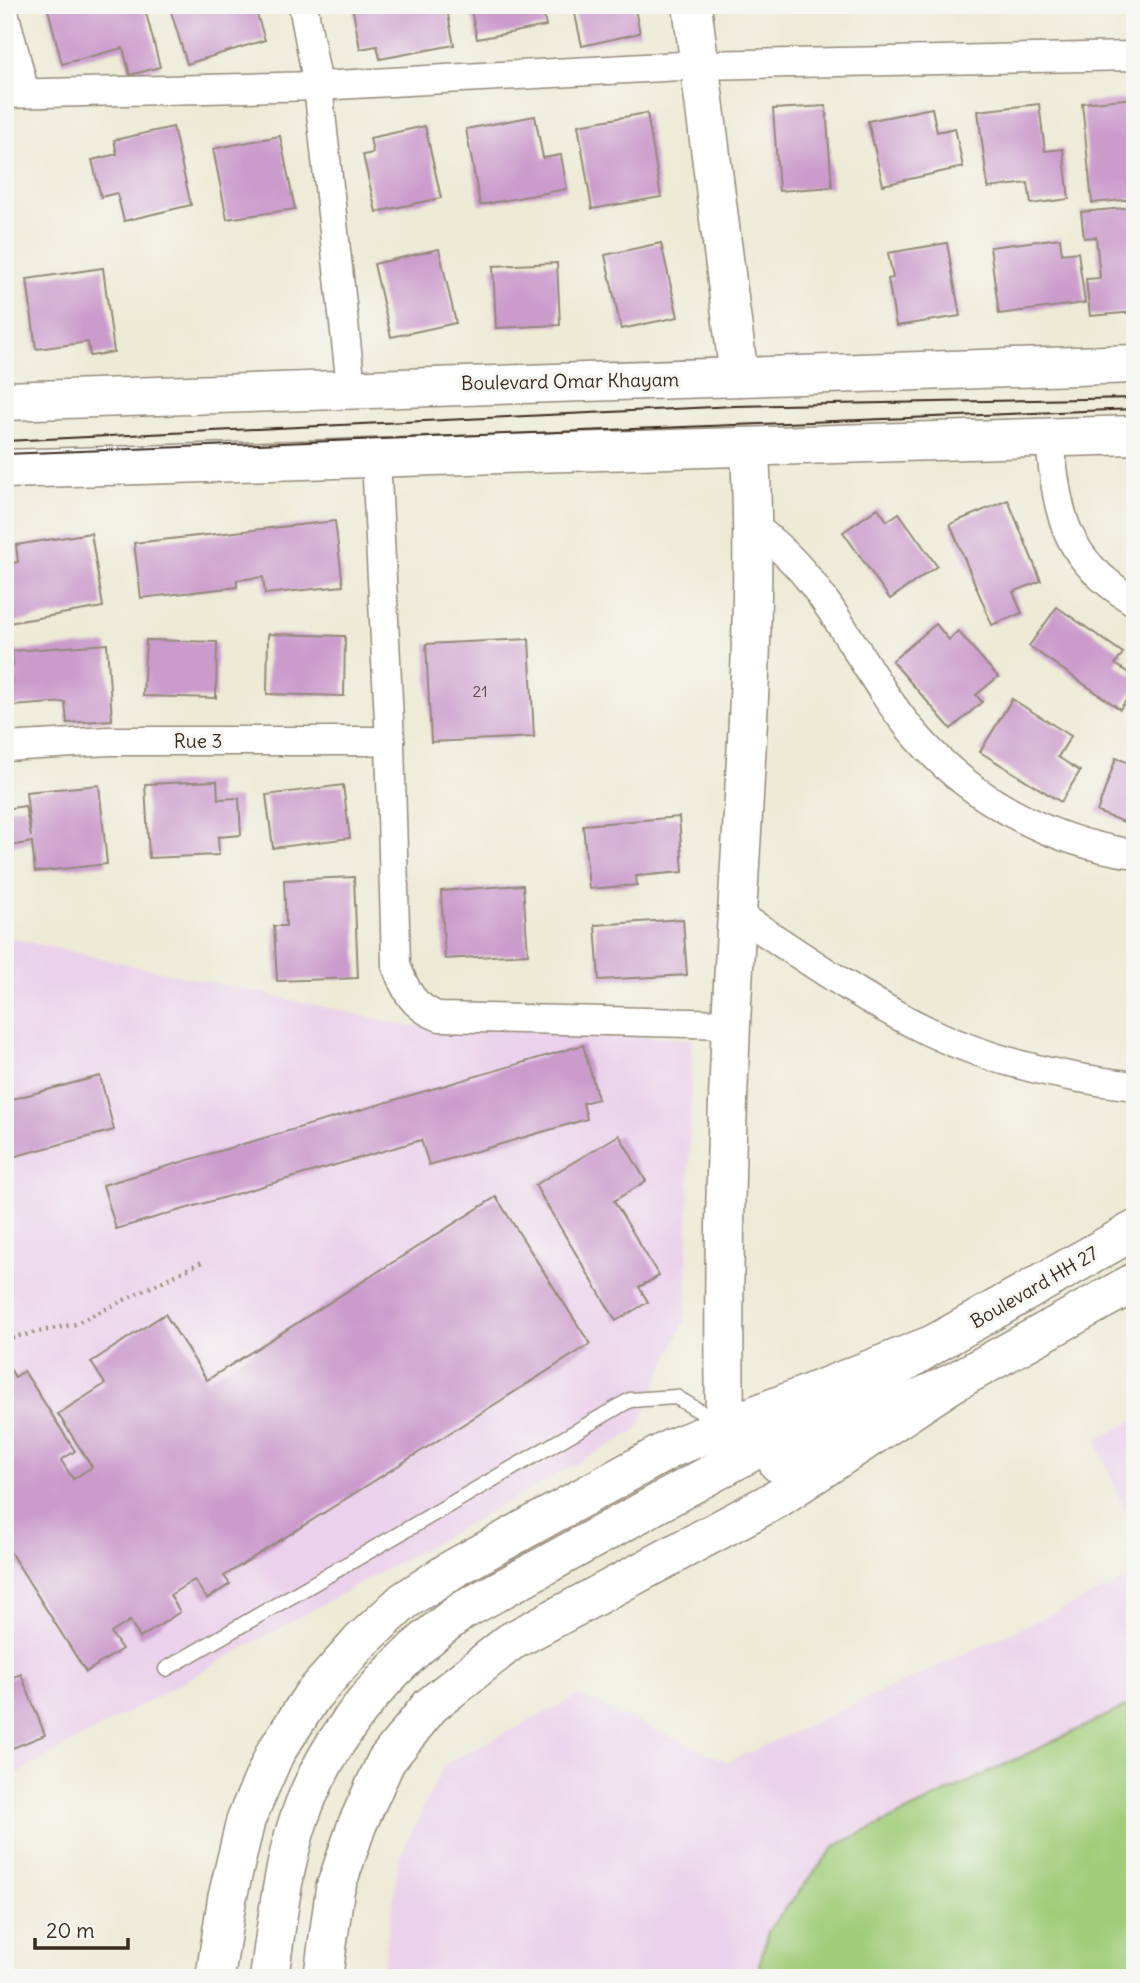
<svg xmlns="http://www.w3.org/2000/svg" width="1140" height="1983" font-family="Delius,sans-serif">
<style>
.built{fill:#ebd1eb}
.green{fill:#a1cd7a;stroke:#6e7c4c;stroke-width:2}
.building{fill:#cb9bcc}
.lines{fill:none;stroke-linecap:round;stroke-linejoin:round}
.lane-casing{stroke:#948a7a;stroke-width:17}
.street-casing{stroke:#948a7a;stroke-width:31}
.secondary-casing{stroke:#948a7a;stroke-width:41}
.primary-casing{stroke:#948a7a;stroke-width:41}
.path{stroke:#948a7a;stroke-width:4.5;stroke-dasharray:2 5;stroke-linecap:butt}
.lane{stroke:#fff;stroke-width:14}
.street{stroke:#fff;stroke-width:28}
.secondary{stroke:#fff;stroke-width:38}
.primary{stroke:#fff;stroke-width:38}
.tram{stroke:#3b2a1e;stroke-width:2}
.labels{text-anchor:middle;stroke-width:6;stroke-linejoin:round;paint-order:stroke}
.number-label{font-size:16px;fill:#5f464a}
.street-label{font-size:19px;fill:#3b2a1e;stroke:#f6f6f2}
</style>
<rect width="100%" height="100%" fill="#f6f6f2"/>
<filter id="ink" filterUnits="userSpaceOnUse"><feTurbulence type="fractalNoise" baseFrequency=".0143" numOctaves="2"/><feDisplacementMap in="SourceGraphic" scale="14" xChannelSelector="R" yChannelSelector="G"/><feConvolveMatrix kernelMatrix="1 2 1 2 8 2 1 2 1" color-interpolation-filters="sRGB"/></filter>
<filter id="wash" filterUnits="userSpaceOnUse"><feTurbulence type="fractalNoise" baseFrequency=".00686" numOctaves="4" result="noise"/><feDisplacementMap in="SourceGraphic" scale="28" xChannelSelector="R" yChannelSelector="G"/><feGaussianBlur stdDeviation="1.57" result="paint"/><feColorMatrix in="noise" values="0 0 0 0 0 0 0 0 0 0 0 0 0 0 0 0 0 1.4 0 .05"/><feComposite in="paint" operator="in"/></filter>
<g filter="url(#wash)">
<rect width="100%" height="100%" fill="#edead5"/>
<g class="built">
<polygon points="5,937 405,1025 692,1039 686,1318 636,1431 5,1780"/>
<polygon points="1135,1420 1135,1537 1096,1440"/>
<polygon points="1135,1576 1135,1978 382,1978 399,1858 444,1764 579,1696 728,1762"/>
</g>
<polygon class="green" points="1135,1702 1135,1978 756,1978 768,1931 835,1846"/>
<g id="blocks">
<g class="building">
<polygon points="47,5 144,5 160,67 130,75 123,48 62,64"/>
<polygon points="169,5 254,5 265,40 187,64"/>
<polygon points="352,5 446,5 454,45 380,59 377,46 360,49"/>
<polygon points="470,5 542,5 546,26 477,39"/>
<polygon points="573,5 634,5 640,33 582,46"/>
<polygon points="1135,98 1135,199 1092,203 1082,103"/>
<polygon points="1039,104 1045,151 1063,149 1069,199 1031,204 1028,183 988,188 978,111"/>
<polygon points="826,106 832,187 779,191 773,109"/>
<polygon points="932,108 937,132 955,128 963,167 883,185 868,121"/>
<polygon points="647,113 661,197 592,209 578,125"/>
<polygon points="535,116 543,158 561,155 567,189 480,205 466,129"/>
<polygon points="425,126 441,198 376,212 363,155 373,153 370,138"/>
<polygon points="173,127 191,205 124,221 117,193 101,197 92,160 117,154 114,140"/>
<polygon points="280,136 295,209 227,219 213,149"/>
<polygon points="1135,207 1135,312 1090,316 1086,279 1100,278 1096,237 1084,238 1081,212"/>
<polygon points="1060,238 1062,254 1078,252 1085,303 999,314 990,247"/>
<polygon points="661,243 678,317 621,329 605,255"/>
<polygon points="947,243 960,316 896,326 888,279 893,278 888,253"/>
<polygon points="439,249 456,323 391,337 374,264"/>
<polygon points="557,263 560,325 496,328 493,266"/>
<polygon points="103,268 114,352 90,356 88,342 36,349 27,279"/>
<polygon points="1008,500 1041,581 1013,592 1022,613 992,625 950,524"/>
<polygon points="878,508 887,521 899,513 937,566 890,599 843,532"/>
<polygon points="335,521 343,586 265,594 263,577 237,580 237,587 141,598 134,543"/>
<polygon points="91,533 103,607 8,623 5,565 18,562 16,545"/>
<polygon points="1057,607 1123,653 1115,664 1135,677 1135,688 1120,709 1029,646"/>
<polygon points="936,624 949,640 958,631 998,677 976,695 982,702 951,729 892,661"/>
<polygon points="268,634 345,636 344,696 267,694"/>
<polygon points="529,639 534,737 431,742 426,644"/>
<polygon points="146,640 217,642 216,698 143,696"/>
<polygon points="107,644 112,720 67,723 65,702 13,706 11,676 5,676 5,666 13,666 12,651"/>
<polygon points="1012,699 1071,736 1058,757 1080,771 1061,802 980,752"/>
<polygon points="1116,758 1135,765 1135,826 1097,812"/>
<polygon points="217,781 218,799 239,798 241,835 218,837 219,855 149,858 145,784"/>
<polygon points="99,785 107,864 35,872 32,842 5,847 5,809 25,806 31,837 26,792"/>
<polygon points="343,785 350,838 273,848 266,795"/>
<polygon points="679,817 683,872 636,876 637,885 589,889 583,825"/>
<polygon points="354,877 358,978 277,981 274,926 286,926 284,880"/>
<polygon points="523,885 528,954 445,959 441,891"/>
<polygon points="683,919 687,975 599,980 595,925"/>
<polygon points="583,1045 598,1099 583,1103 587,1119 429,1165 421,1140 116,1229 103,1185"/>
<polygon points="100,1076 114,1130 5,1159 5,1101"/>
<polygon points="619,1135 646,1181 614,1201 659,1276 639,1287 648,1302 616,1321 535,1185"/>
<polygon points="496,1197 590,1344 224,1576 230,1584 207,1599 194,1580 170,1595 180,1612 140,1638 130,1621 111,1633 122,1649 86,1672 5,1544 5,1361 15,1377 24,1371 75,1451 61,1460 73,1479 92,1467 58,1414 105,1384 91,1362 165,1314 207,1380"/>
<polygon points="5,1672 8,1679 21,1674 45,1735 5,1751"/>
</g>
</g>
</g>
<g filter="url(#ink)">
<use href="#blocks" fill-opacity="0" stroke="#948a7a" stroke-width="2"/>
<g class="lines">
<defs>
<polyline id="lane" points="166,1669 630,1400 676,1397 721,1424"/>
<g id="street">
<polyline points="303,5 318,86 351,387"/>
<polyline points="5,16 25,93"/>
<polyline points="5,94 318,86 699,65 1135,56"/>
<path d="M1049,436c10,80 12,120 86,166"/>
<path d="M376,458l14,283 6,224c10,27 17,42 44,52l291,7"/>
<path d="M753,525c19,16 38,32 54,52 39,48 65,106 105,154 56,67 136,111 223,123"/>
<polyline points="5,747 109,741 390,741"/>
<path d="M739,915c62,40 124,85 191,117 65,31 134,46 205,54"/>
</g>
<g id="secondary">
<polyline points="692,5 739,377"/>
<polyline points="5,401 1135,364"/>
<polyline points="5,469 1135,435"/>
<path d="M725,1426c-2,-134 0,-268 6,-402 9,-191 28,-384 19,-576"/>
<polyline points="778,1463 954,1382 1135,1282"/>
<path d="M269,1978c7,-48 12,-97 25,-143 26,-92 93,-169 168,-224l369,-203 103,-64 201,-114"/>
</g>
<g id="primary">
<polyline points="215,1978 227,1899 246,1819 275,1753 312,1696 360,1642 404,1601 453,1569 672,1448 934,1344"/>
<polyline points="323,1978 335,1889 357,1825 386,1761 430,1706 510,1642 777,1499 954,1382"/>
</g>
</defs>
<use href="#lane" class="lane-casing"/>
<use href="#street" class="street-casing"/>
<use href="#secondary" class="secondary-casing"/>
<use href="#primary" class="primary-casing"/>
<polyline class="path" points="5,1339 75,1324 204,1261"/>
<use href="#lane" class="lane"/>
<use href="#street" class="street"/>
<use href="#secondary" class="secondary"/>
<use href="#primary" class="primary"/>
<g class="tram">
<polyline points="5,441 735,406 1135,398"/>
<polyline points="5,454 1135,409"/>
</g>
</g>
</g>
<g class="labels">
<g class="number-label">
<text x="480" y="697">21</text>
</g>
<g class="street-label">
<text transform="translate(570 381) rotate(-1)" y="7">Boulevard Omar Khayam</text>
<text x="198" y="748">Rue 3</text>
<text transform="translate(1034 1287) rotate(-30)" y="7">Boulevard HH 27</text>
</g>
</g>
<rect width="1140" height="1983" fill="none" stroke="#f6f6f2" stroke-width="28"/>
<path d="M35 1938v10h93v-10" fill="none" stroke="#3b2a1e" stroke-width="3.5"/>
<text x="46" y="1938" font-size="21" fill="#3b2a1e" stroke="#f6f6f2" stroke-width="5" paint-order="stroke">20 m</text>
</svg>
